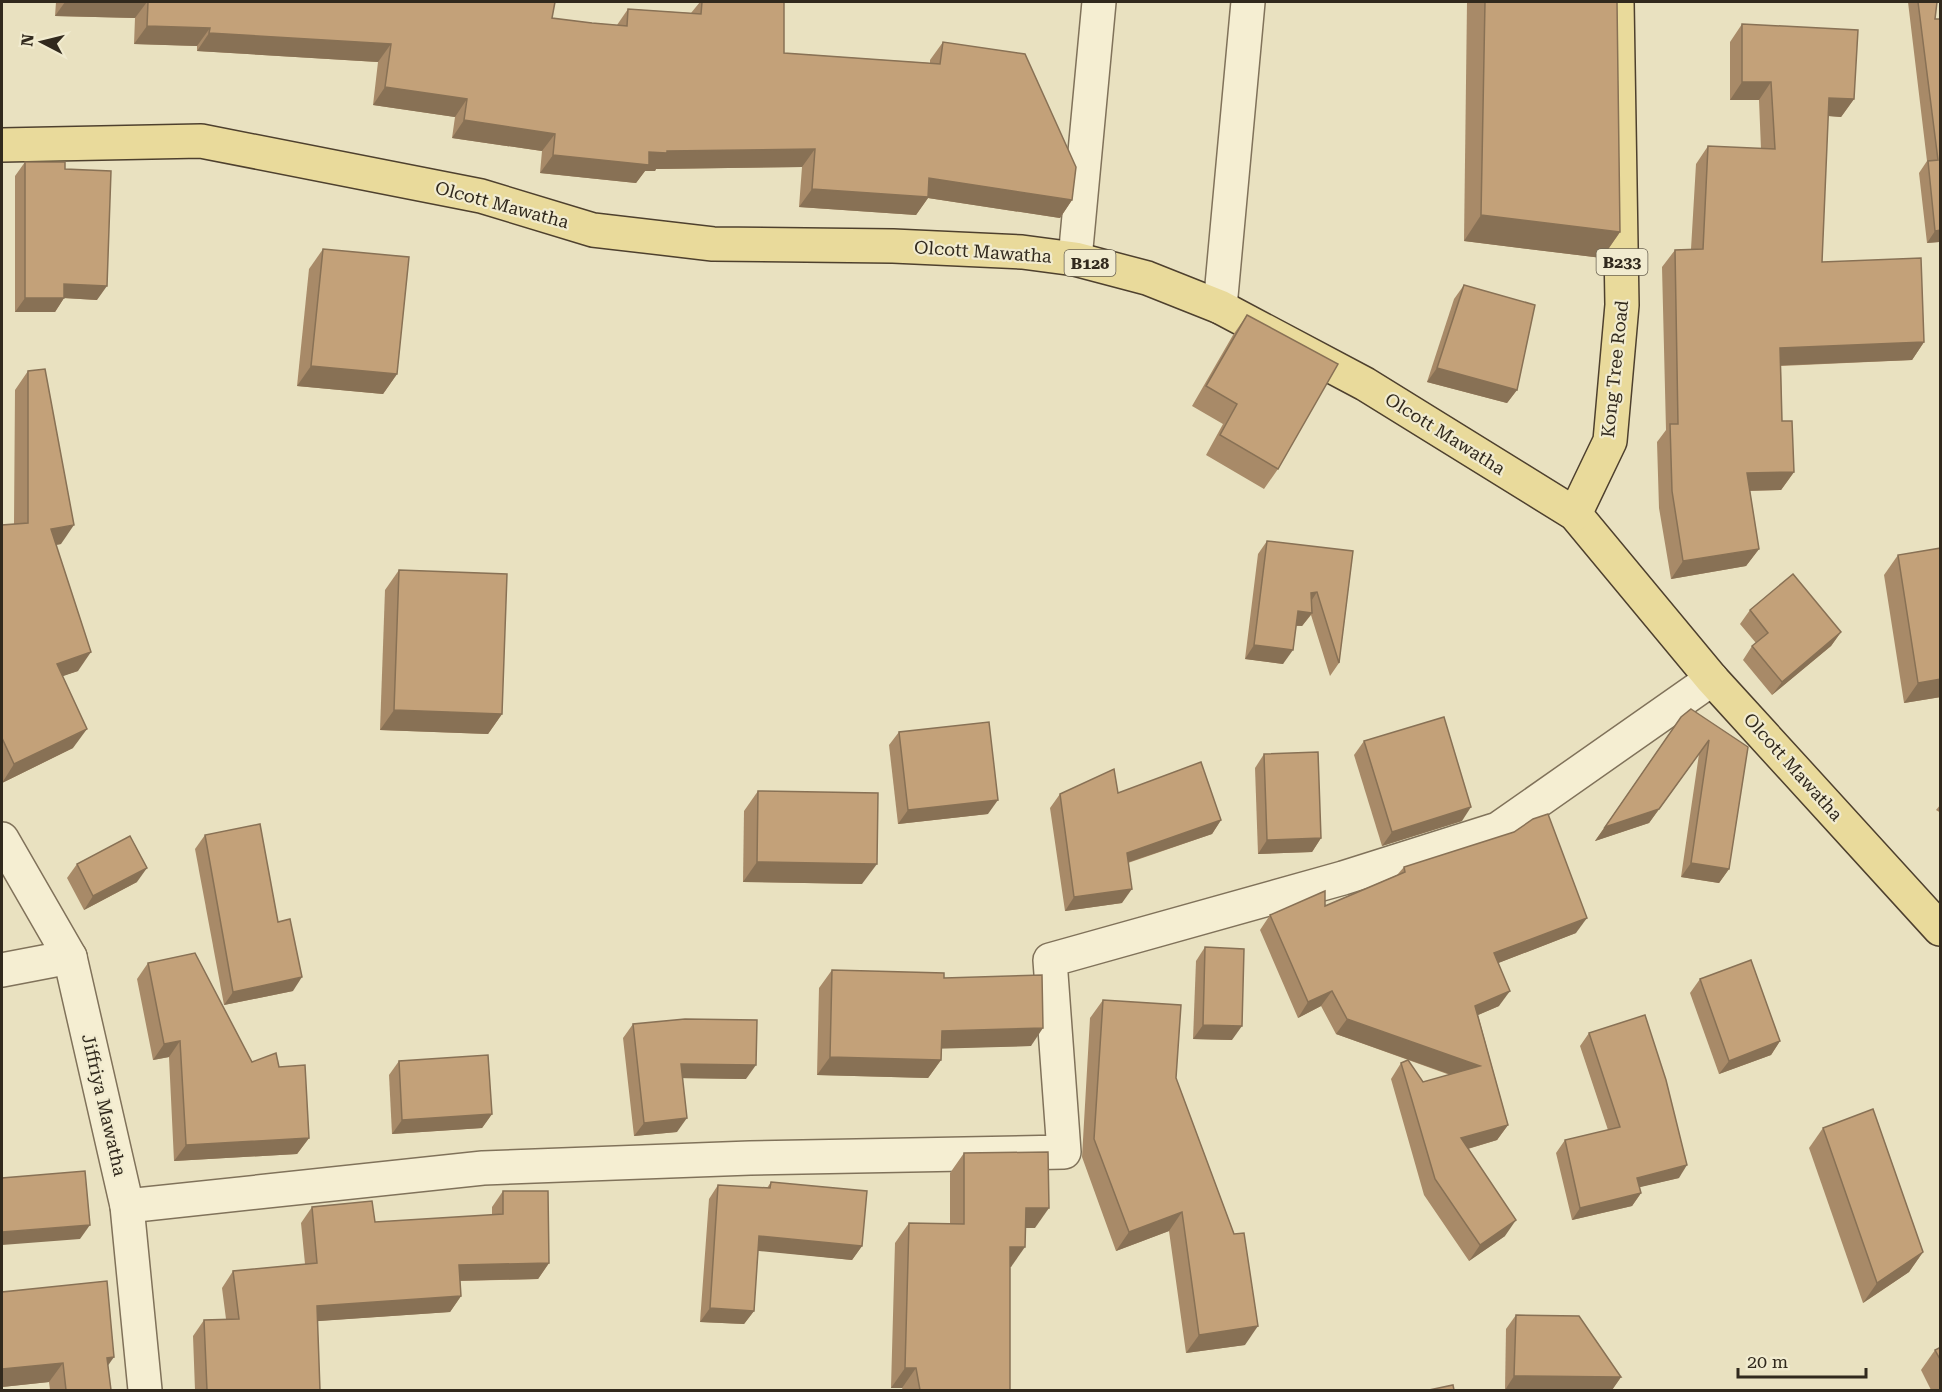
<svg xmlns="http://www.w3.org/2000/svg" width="1942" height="1392" font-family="'Roboto Serif',serif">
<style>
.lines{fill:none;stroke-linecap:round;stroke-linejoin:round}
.minor-casing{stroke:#80725a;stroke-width:36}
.tertiary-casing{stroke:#80725a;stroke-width:36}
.primary-casing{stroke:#4e402e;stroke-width:36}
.minor{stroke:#f5eed2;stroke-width:33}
.tertiary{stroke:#f5eed2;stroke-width:33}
.primary{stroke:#e9da9b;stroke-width:33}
.wall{fill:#a88a68}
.shaded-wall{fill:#887155}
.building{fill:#c3a179;stroke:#887155;stroke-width:1.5}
.labels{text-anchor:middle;stroke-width:4.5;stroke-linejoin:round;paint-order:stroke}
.shield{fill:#f1ebcf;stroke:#6b6352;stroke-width:1.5}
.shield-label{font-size:16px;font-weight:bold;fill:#31291d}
.street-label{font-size:18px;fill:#31291d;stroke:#f1ebcf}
</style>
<rect width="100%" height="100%" fill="#e9e1c0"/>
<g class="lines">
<defs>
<g id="minor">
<polyline points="1075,259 1099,2"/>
<polyline points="1220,307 1248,2"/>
<polyline points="2,970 70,957"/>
<polyline points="127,1206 483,1168 750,1158 1064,1152 1050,960 1343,878 1498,829 1712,679"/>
</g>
<polyline id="tertiary" points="2,839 70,957 127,1206 145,1390"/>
<g id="primary">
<polyline points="2,145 201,141 481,196 593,230 713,244 893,246 1022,252 1075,259 1147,278 1220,307 1365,384 1575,514 1712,679 1940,929"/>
<polyline points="1575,514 1610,441 1622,305 1617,2"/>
</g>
</defs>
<use href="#minor" class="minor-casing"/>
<use href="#tertiary" class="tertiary-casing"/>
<use href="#primary" class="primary-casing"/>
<use href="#minor" class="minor"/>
<use href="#tertiary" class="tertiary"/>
<use href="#primary" class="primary"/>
</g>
<g class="wall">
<polygon points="56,2 555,2 552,18 592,23 617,25 628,9 691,13 700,2 784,2 784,53 930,63 930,60 943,42 1072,200 1060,218 928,198 916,215 799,207 802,167 656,169 655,171 645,171 636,183 540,173 542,151 452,138 455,117 373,105 378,62 197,51 197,46 134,44 135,18 55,16"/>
<polygon points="1467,2 1617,2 1620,232 1602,258 1464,241"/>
<polygon points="1908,2 1937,2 1935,19 1941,19 1941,251 1939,242 1927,243 1919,173 1927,161"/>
<polygon points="1742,24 1854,99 1841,117 1828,116 1822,262 1924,342 1912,360 1781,366 1782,421 1794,472 1781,490 1750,491 1759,549 1746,566 1671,579 1659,508 1657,442 1666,430 1662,267 1675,250 1691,249 1696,164 1708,146 1761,149 1759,100 1730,100 1730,42"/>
<polygon points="25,162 65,169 97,300 64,298 55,312 15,312 15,176"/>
<polygon points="323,249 397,374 383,394 297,386 309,269"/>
<polygon points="1464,285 1517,390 1507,403 1427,382 1454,299"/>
<polygon points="1247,315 1278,469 1264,489 1206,455 1223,424 1192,406 1233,335"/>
<polygon points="28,371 61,544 56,545 78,671 62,676 73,748 2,783 2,525 14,524 15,390"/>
<polygon points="1267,541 1353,551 1339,663 1330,676 1311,615 1302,626 1296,626 1283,664 1245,659 1258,554"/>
<polygon points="1898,555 1941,697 1904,703 1884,575"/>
<polygon points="399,570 502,714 488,734 380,730 385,590"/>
<polygon points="1750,610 1841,632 1831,646 1772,695 1743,660 1752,646 1756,643 1740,624"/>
<polygon points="1681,717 1748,747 1729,869 1719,883 1681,877 1699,754 1649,823 1595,841"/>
<polygon points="899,732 988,814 898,824 889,745"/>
<polygon points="1364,741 1462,821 1382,846 1354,755"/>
<polygon points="1264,754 1321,838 1312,852 1258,854 1255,768"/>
<polygon points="758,791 862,884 743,882 744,811"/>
<polygon points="1118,793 1221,820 1212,834 1128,863 1122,903 1065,911 1050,808 1060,794"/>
<polygon points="1941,804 1941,813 1936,810"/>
<polygon points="205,835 293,991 224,1005 195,849"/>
<polygon points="77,864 137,882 84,910 67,878"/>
<polygon points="1404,867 1576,933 1498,963 1499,1006 1478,1015 1508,1125 1497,1140 1468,1149 1505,1236 1469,1261 1424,1195 1391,1079 1401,1063 1423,1082 1450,1075 1336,1034 1321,1006 1298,1018 1260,930 1270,915 1325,906 1397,875"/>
<polygon points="1205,947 1232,1040 1193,1039 1196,961"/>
<polygon points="148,963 252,1062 279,1067 309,1138 297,1154 174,1161 169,1057 153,1060 137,979"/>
<polygon points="832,970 944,978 1031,1046 942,1048 941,1060 928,1078 817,1075 819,988"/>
<polygon points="1700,979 1780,1041 1771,1055 1719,1074 1690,993"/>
<polygon points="1103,1000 1176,1078 1234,1234 1245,1345 1186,1353 1169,1231 1116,1251 1082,1157 1090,1018"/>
<polygon points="633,1024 746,1079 683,1078 677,1132 634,1136 623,1038"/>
<polygon points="1589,1033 1679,1178 1639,1187 1641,1193 1632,1206 1572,1220 1556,1153 1565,1140 1608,1130 1580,1046"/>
<polygon points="399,1061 492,1114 482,1128 392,1134 389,1075"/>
<polygon points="1823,1128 1923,1252 1909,1272 1863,1303 1809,1148"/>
<polygon points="964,1153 1035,1228 1025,1228 1011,1267 1010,1267 1010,1390 903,1390 902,1388 891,1388 895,1243 909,1223 950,1224 950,1173"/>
<polygon points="771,1182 862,1246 852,1260 758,1250 754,1311 744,1324 700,1322 709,1199 718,1185 767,1188"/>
<polygon points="503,1191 549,1263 538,1279 460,1281 461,1296 450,1312 317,1321 320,1390 195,1390 193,1336 204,1320 226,1319 222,1288 233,1271 305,1264 301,1223 312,1207 375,1222 492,1215 492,1207"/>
<polygon points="2,1292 108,1367 111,1390 50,1390 49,1382 2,1387"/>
<polygon points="1516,1315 1621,1377 1612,1390 1505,1390 1506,1329"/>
<polygon points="1941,1347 1941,1390 1931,1390 1921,1370 1935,1350"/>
</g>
<g class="shaded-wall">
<polygon points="65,2 147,2 135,18 55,16"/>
<polygon points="147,26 210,28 197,46 134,44"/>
<polygon points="209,33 391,44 378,62 197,51"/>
<polygon points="1742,82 1771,82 1759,100 1730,100"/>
<polygon points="385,87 467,99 455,117 373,105"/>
<polygon points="1829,98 1854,99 1841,117 1817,115"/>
<polygon points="464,120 555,134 542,151 452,138"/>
<polygon points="815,149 802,167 656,169 655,171 645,171 636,183 540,173 553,155 667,151"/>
<polygon points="929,178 1072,200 1060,218 928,198 916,215 799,207 812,189"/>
<polygon points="1481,215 1620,232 1602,258 1464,241"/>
<polygon points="1941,230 1941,240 1939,242 1927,243 1935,231"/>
<polygon points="64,284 107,286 97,300 64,298 55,312 15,312 25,298"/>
<polygon points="1924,342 1912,360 1768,366 1780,348"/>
<polygon points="311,366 397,374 383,394 297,386"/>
<polygon points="1437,368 1517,390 1507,403 1427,382"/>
<polygon points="1794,472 1781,490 1734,491 1747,473"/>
<polygon points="74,525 61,544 38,548 51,529"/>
<polygon points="1759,549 1746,566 1671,579 1683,561"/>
<polygon points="1317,592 1308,606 1311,593"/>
<polygon points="1298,611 1312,613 1302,626 1289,625"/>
<polygon points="1841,632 1831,646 1772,695 1782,682"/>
<polygon points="1254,645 1293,650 1283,664 1245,659"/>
<polygon points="91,652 78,671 43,683 57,664"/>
<polygon points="1941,679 1941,697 1904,703 1918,683"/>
<polygon points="394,710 502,714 488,734 380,730"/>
<polygon points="87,729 73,748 2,783 14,764"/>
<polygon points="1709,740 1649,823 1595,841 1605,827"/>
<polygon points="998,800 988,814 898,824 908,810"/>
<polygon points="1471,807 1462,821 1382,846 1392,832"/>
<polygon points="1221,820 1212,834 1117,866 1127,853"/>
<polygon points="1321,838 1312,852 1258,854 1267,840"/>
<polygon points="757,862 877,864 862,884 743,882"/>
<polygon points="1691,863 1729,869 1719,883 1681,877"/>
<polygon points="147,868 137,882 84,910 93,896"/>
<polygon points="1132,889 1122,903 1065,911 1074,897"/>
<polygon points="1587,918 1576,933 1483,969 1494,953"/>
<polygon points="302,977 293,991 224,1005 233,992"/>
<polygon points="1332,991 1321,1006 1298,1018 1308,1002"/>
<polygon points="1510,991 1499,1006 1464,1021 1475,1006"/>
<polygon points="1347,1019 1480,1066 1469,1081 1336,1034"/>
<polygon points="1203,1025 1242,1026 1232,1040 1193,1039"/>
<polygon points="1043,1028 1031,1046 929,1049 942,1031"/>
<polygon points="180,1041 169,1057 153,1060 164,1044"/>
<polygon points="1780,1041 1771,1055 1719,1074 1729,1061"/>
<polygon points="830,1057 941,1060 928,1078 817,1075"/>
<polygon points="681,1064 756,1065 746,1079 672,1078"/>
<polygon points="492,1114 482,1128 392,1134 402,1120"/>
<polygon points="687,1118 677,1132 634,1136 644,1123"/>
<polygon points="1508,1125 1497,1140 1450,1154 1461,1138"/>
<polygon points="309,1138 297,1154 174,1161 186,1145"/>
<polygon points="1687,1165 1679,1178 1628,1190 1637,1178"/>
<polygon points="1641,1193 1632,1206 1572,1220 1580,1208"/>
<polygon points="1026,1208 1049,1208 1035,1228 1012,1228"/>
<polygon points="1182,1212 1169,1231 1116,1251 1129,1232"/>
<polygon points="1516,1220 1505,1236 1469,1261 1480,1245"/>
<polygon points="90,1225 80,1239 2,1245 2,1232"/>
<polygon points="759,1236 862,1246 852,1260 749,1250"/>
<polygon points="1010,1247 1025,1247 1011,1267 996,1266"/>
<polygon points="1923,1252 1909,1272 1863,1303 1877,1283"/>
<polygon points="549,1263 538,1279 448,1281 459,1265"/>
<polygon points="461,1296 450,1312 305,1322 317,1306"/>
<polygon points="710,1308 754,1311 744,1324 700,1322"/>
<polygon points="1258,1326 1245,1345 1186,1353 1199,1335"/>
<polygon points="114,1357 100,1377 107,1358"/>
<polygon points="63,1363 49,1382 2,1387 2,1369"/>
<polygon points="905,1368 916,1368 902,1388 891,1388"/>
<polygon points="1514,1376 1621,1377 1612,1390 1505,1390"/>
</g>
<g class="building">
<polygon points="148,2 555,2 552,18 592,23 627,26 628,9 701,14 702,2 784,2 784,53 940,64 943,42 1025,54 1076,167 1072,200 929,178 928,197 812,189 815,149 667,151 667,153 649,152 649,165 553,155 555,134 464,120 467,99 385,87 391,44 209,33 210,28 147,26"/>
<polygon points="1485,2 1617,2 1620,232 1481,215"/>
<polygon points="1918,2 1937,2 1935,19 1941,19 1941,230 1935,231 1928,161 1938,160"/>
<polygon points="1742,24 1858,30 1854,99 1829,98 1822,262 1921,258 1924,342 1780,348 1782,421 1792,421 1794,472 1747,473 1759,549 1683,561 1672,491 1670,424 1678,424 1675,250 1703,249 1708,146 1775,149 1771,82 1742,82"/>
<polygon points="25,162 65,162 65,169 111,171 107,286 64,284 64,298 25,298"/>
<polygon points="323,249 409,257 397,374 311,366"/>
<polygon points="1464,285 1535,305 1517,390 1437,368"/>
<polygon points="1247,315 1338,364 1278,469 1220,435 1237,404 1206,386"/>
<polygon points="45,369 74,525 51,529 91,652 57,664 87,729 14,764 2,738 2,525 28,523 28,371"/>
<polygon points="1267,541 1353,551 1339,663 1317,592 1311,593 1312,613 1298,611 1293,650 1254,645"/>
<polygon points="1941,548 1941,679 1918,683 1898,555"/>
<polygon points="399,570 507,574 502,714 394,710"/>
<polygon points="1793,574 1841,632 1782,682 1752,646 1768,633 1750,610"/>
<polygon points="1691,709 1748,747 1729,869 1691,863 1709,740 1659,809 1605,827 1681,717"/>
<polygon points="1444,717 1471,807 1392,832 1364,741"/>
<polygon points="989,722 998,800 908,810 899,732"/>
<polygon points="1318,752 1321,838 1267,840 1264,754"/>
<polygon points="1201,762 1221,820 1127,853 1132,889 1074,897 1060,794 1114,769 1118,793"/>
<polygon points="758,791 878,793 877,864 757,862"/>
<polygon points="1548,814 1587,918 1494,953 1510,991 1475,1006 1508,1125 1461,1138 1516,1220 1480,1245 1435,1179 1401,1063 1408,1060 1423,1082 1480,1066 1347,1019 1332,991 1308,1002 1270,915 1325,891 1325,906 1405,872 1404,867 1514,832 1533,819"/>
<polygon points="260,824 278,922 290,919 302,977 233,992 205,835"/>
<polygon points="130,836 147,868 93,896 77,864"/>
<polygon points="1205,947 1244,949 1242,1026 1203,1025"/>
<polygon points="195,953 252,1062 276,1053 279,1067 305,1065 309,1138 186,1145 180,1041 164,1044 148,963"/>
<polygon points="1751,960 1780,1041 1729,1061 1700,979"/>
<polygon points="832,970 944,973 944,978 1042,975 1043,1028 942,1031 941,1060 830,1057"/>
<polygon points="1103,1000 1181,1005 1176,1078 1234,1234 1244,1233 1258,1326 1199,1335 1182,1212 1129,1232 1094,1139"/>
<polygon points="1645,1015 1666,1080 1687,1165 1637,1178 1641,1193 1580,1208 1565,1140 1620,1127 1589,1033"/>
<polygon points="685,1019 757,1020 756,1065 681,1064 687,1118 644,1123 633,1024"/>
<polygon points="488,1055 492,1114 402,1120 399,1061"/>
<polygon points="1873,1109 1923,1252 1877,1283 1823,1128"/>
<polygon points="1048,1152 1049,1208 1026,1208 1025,1247 1010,1247 1010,1390 920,1390 916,1368 905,1368 909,1223 964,1224 964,1153"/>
<polygon points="85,1171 90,1225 2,1232 2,1178"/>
<polygon points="771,1182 867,1191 862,1246 759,1236 754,1311 710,1308 718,1185 770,1188"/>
<polygon points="503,1191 548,1191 549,1263 459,1265 461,1296 317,1306 320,1390 207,1390 204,1320 239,1319 233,1271 317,1263 312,1207 372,1201 375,1222 503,1214"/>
<polygon points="107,1281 114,1357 107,1358 111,1390 66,1390 63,1363 2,1369 2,1292"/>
<polygon points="1516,1315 1579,1316 1621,1377 1514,1376"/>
<polygon points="1941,1347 1941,1361 1935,1350"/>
<polygon points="1453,1385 1454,1390 1429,1390"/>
</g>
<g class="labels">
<g class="shield">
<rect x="1596.5" y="249" width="51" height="26" rx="4.5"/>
<rect x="1064.5" y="250" width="51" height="26" rx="4.5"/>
</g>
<g class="shield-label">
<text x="1622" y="268">B233</text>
<text x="1090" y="269">B128</text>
</g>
<g class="street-label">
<text transform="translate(502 205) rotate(15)" y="6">Olcott Mawatha</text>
<text transform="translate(983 252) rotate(4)" y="6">Olcott Mawatha</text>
<text transform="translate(1615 369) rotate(-84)" y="6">Kong Tree Road</text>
<text transform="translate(1445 434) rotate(32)" y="6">Olcott Mawatha</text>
<text transform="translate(1793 767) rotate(48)" y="6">Olcott Mawatha</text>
<text transform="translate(104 1105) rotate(77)" y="6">Jiffriya Mawatha</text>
</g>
</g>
<rect width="1942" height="1392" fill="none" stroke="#31291d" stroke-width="6"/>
<g transform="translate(42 42) rotate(277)" stroke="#f1ebcf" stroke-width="4.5" paint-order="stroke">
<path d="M0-4.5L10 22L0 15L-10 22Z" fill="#31291d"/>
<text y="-9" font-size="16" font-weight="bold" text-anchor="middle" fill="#31291d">N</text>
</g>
<path d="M1738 1368v9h128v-9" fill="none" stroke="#31291d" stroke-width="3"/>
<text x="1747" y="1368" font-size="18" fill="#31291d" stroke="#f1ebcf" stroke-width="4.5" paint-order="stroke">20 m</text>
</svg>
